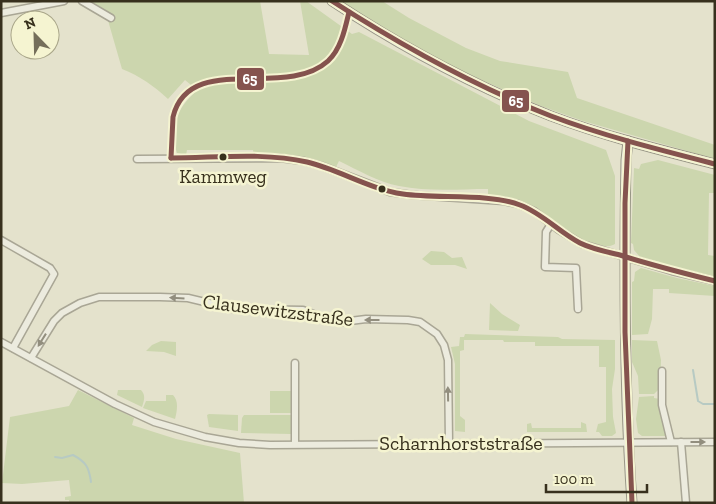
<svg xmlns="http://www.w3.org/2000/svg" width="716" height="504" font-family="'Zilla Slab',serif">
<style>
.green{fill:#ccd6ae}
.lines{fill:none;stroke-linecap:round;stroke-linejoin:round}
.stream{stroke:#b7cac3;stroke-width:2}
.street-casing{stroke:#a9a695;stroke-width:9}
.secondary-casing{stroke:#989685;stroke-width:11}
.street{stroke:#ecebde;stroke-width:6}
.secondary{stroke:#ecebde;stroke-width:9}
.bus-1-casing{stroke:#f5f4d1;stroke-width:9}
.bus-1{stroke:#85534e;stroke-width:5}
.oneway{fill:#928e7e}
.bus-dot{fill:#37301d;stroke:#f5f4d1;stroke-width:2}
.labels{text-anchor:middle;stroke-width:5;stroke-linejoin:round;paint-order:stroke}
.bus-label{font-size:19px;fill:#37301d;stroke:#f5f4d1}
.street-label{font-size:20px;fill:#37301d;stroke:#f5f4d1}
.line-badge{stroke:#f5f4d1;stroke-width:2}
.badge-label{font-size:14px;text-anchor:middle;font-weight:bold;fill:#fff}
</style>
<rect width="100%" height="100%" fill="#e4e2cc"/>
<g class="green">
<path d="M89,1h171l9,53 40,1 -9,-54h6l46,33 7,-2 170,89 77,29 9,26v68c-7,4 -12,2 -19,0 -8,-2 -17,-5 -25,-9 -15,-9 -26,-22 -42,-29 -13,-7 -27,-9 -41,-11v-6c-29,0 -60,3 -89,-3 -21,-4 -41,-16 -60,-25l-3,6c-28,-9 -54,-12 -82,-12l-1,-5h-66l-1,5 -9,-2c-2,-5 -2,-10 -2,-16 0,-23 6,-31 22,-47l-12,-10 -17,19c-14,-13 -28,-23 -46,-30l-17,-59z"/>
<polygon points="338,1 382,1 409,18 466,48 500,61 568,72 577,98 715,145 715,159 583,121 541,106 461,71 425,52"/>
<polygon points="658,160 715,175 715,193 709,193 708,255 715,256 715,278 660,265 660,262 640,257 634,250 633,244 631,243 634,168 639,169 641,164"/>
<polygon points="431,251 444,252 452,258 462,257 467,269 455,265 431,265 422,259"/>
<polygon points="641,268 677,278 715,286 715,296 669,293 669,289 653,289 652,319 648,334 632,335 632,282 634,281 635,272"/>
<polygon points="490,303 502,314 520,325 518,331 489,330"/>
<polygon points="465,334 558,337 562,339 615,340 615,369 612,389 613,417 616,433 612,436 602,436 599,432 596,432 598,424 606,422 606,367 599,367 599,346 535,346 535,342 504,342 503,340 464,340 464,350 460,351 460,416 465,420 465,432 455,431 455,364 451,347 459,346 460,337 464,337"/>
<polygon points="632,340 657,341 661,360 660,388 654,394 639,394 638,376 632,362"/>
<polygon points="161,341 176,342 176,356 164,352 146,351 152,345"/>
<polygon points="78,390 134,418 132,425 176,439 240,453 244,503 69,503 69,500 65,500 65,497 71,496 69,480 22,484 2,483 10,417 69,406"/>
<path d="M118,390h23c5,5 3,11 1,17l-25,-12z"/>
<rect x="270" y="391" width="23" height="22"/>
<path d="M166,395h7c6,6 4,16 2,24l-32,-11 3,-7h20z"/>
<polygon points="654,396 654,398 660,399 667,436 642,436 638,433 636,419 639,397"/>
<polygon points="209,414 238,415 238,431 209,427 207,415"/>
<polygon points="244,415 291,415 292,416 293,432 291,434 241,433 242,418"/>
<polygon points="581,422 586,424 587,432 527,432 527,424 531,423 532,428 581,428"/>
</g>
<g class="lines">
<g class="stream">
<polyline points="693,370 698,401 703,404 715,404"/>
<path d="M55,457l7,1 11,-3c13,7 16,12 18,27"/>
</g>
<defs>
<g id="street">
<polyline points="82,1 111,18"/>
<polyline points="1,13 64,1"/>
<polyline points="137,159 280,158 304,161 322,166 390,192 412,195 504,201 518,204 534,211 559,230 582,244 672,271 715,281"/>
<polyline points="551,224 546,232 545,267 576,268 578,309"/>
<polyline points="1,240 50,268 54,274 13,348"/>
<polyline points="1,342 115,404 154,422 205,437 239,443 270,445 715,442"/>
<polyline points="31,358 54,321 62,313 80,303 99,297 160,297 188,298 234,309 303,310 318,316 342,322 366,319 408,320 420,322 437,334 444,345 448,360 449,443"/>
<polyline points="295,363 295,444"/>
<polyline points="662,371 662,405 671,442"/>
<polyline points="681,442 686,503"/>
</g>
<g id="secondary">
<path d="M332,1c68,45 142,85 219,115 53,20 109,34 164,48"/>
<path d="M628,141l-2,19c-2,115 -2,229 6,343"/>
</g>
</defs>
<use href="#street" class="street-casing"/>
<use href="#secondary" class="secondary-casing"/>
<use href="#street" class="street"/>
<use href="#secondary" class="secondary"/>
<defs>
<g id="bus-1">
<path d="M332,1c70,45 142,85 219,115 53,20 109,34 164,48"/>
<polyline points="628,141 625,203 625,332 632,503"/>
<path d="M171,158c44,0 92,-6 136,4 33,8 62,27 96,32 34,5 86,-1 117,11 22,8 39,27 60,38 12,6 27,9 40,12 31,10 63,18 95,26"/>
<path d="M171,158l2,-41c16,-66 112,-17 155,-56 13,-12 17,-32 21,-49"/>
</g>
</defs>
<use href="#bus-1" class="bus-1-casing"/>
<use href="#bus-1" class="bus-1"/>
</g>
<defs><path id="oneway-solid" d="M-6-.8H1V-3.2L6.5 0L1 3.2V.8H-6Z" transform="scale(1.25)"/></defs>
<g class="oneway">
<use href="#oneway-solid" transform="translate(177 298) rotate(-177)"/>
<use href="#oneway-solid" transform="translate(372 320) rotate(180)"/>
<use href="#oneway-solid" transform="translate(42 340) rotate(122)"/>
<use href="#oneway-solid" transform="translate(448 394) rotate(-91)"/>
<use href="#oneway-solid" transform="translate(698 442)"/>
</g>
<g class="bus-dot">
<circle cx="223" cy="157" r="4.5"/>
<circle cx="382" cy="189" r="4.5"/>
</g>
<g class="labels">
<g class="bus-label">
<text x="223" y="183">Kammweg</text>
</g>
<g class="street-label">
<text transform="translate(278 310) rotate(7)" y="7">Clausewitzstraße</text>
<text x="461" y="450">Scharnhorststraße</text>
</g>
</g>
<g class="line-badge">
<rect x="236" y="67" width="29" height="24" rx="5" fill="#85534e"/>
<rect x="501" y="89" width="29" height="24" rx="5" fill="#85534e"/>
</g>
<g class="badge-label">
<text x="250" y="84">65</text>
<text x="516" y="106">65</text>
</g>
<rect width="716" height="504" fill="none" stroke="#37301d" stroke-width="5"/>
<g transform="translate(35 35) rotate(337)"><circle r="24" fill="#f5f4d1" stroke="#a9a689"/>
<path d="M0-4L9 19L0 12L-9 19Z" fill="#746e5a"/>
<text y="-8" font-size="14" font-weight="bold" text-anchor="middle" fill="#37301d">N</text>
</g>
<path d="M546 484v8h101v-8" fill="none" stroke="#37301d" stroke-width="2.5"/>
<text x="554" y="484" font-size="15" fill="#37301d" stroke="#f5f4d1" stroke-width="4" paint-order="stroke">100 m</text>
</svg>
